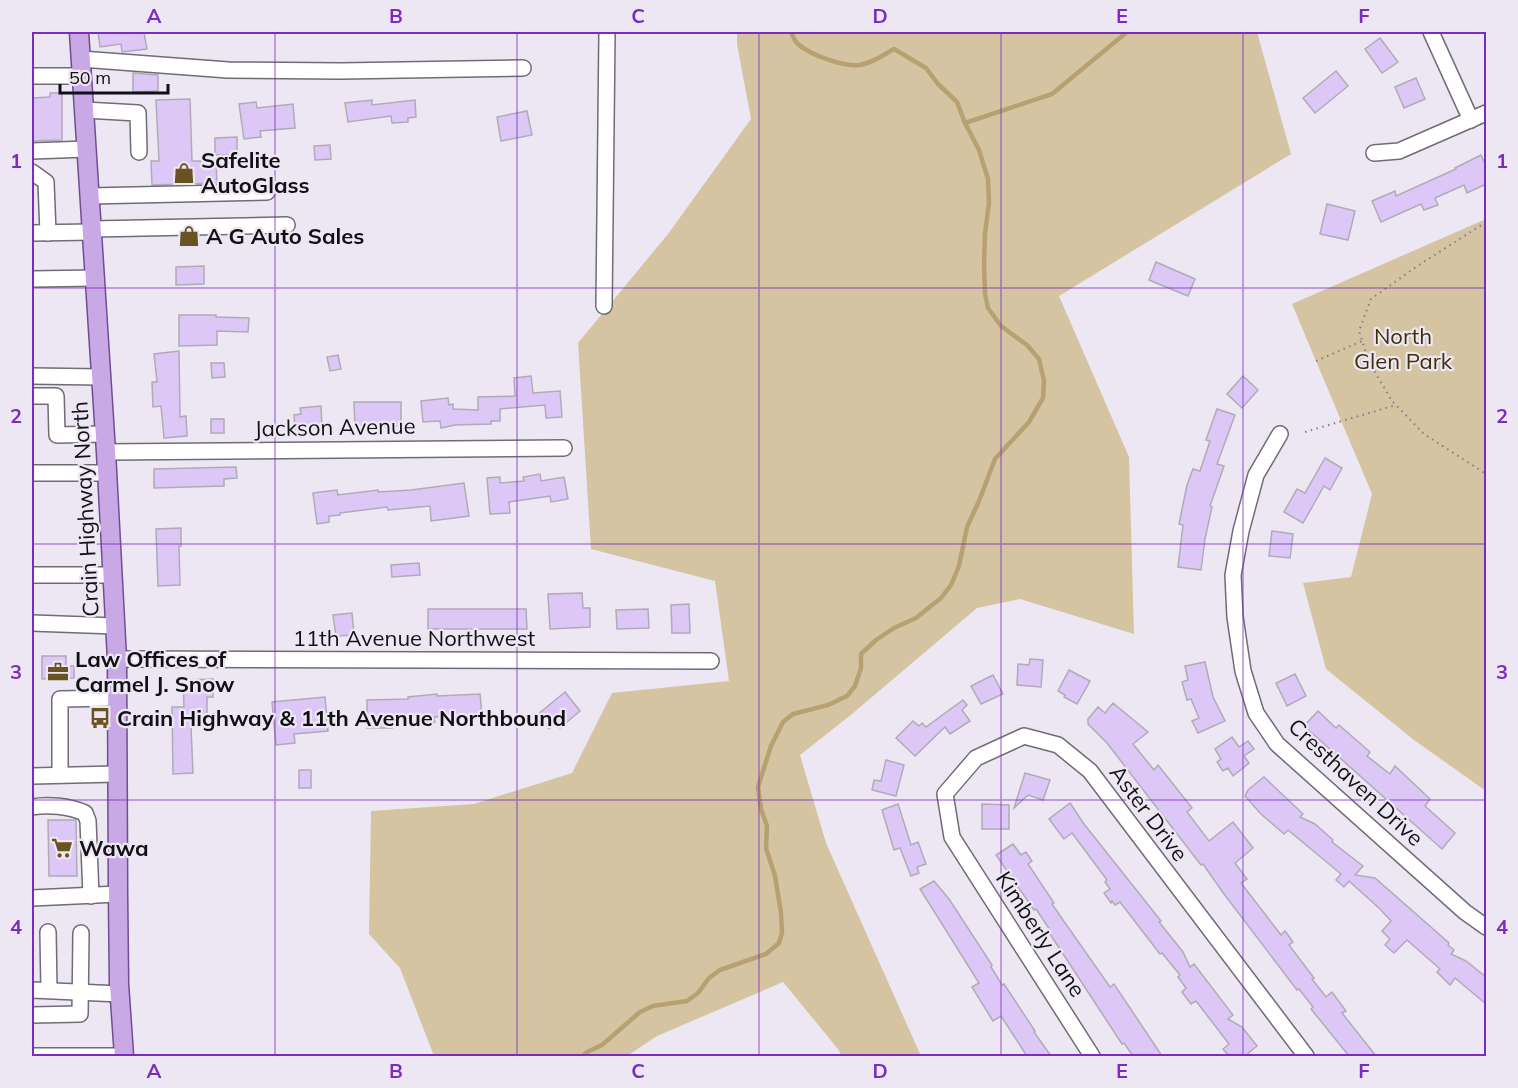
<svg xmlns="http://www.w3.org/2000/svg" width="1518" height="1088" font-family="Mulish,sans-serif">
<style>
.green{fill:#d4c4a1}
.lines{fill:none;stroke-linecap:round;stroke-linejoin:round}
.stream{stroke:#b7a172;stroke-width:4.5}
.building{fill:#dcc7f6;stroke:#b0abb7;stroke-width:1.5}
.minor-casing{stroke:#706b76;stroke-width:18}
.major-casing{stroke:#704e92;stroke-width:21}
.path{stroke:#837f89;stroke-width:2;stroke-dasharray:1.5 4.5;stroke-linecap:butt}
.minor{stroke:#fff;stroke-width:15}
.major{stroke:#c8a9e6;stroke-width:18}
.grid{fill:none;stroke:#7b2cbf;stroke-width:1.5;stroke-opacity:0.55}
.labels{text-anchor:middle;stroke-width:4.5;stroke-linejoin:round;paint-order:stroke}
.poi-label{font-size:22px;font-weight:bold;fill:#121015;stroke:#ede7f4;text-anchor:start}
.park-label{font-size:22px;fill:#3f2f06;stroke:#ede7f4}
.street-label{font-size:22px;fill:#121015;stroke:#ede7f4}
.neatline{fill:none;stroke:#7b2cbf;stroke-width:2}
.grid-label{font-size:20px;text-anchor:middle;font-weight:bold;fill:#7b2cbf}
</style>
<rect width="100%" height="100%" fill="#ede7f4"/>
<g class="green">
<polygon points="737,32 1257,32 1291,154 1059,296 1129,457 1134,634 1020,599 977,608 852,714 800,755 826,843 921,1056 842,1056 838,1049 783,982 657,1036 627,1056 434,1056 400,968 369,934 371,811 474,804 572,773 612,693 729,681 715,581 591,549 578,343 668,234 751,119 737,44"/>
<polygon points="1486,219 1486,791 1414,740 1326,669 1303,583 1351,577 1372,494 1292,304"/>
</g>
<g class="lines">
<g class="stream">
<polyline points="965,123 1052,94 1127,32"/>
<path d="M583,1056l4,-4 15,-7 38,-33 13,-6 34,-5 11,-8 11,-15 11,-8 46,-16 13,-11 3,-10 -1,-20 -6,-37 -9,-28 1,-22 -6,-17 -3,-22 13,-41 12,-24 10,-8 35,-9 19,-9 8,-10 6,-18v-14l15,-14 18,-12 22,-10 25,-20 10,-13 8,-19 8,-39 12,-26 16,-42 34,-37 14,-24 1,-17 -5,-22 -12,-14 -26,-19 -13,-18 -3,-14 -1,-29 1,-32 4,-30 -1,-24 -9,-29 -14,-27 -8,-21 -19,-18 -12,-16 -32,-19c-11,6 -21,14 -34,16 -16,2 -50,-10 -62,-21 -4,-3 -5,-8 -7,-12"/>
</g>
</g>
<g class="building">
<polygon points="98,32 144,32 147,49 122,52 121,44 100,47"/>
<polygon points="1380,38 1398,62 1382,73 1365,49"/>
<polygon points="1336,71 1348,86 1315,113 1303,98"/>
<polygon points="133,73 158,75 158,91 133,92"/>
<polygon points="1416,78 1425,99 1404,108 1395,87"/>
<polygon points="50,93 62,93 62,140 32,141 32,98 50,97"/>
<polygon points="190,99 192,161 216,161 217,183 152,185 151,161 159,161 156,100"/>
<polygon points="372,100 372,105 415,100 416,117 408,118 408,122 392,123 391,116 348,122 345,103"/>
<polygon points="256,102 257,108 293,104 295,128 260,131 261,137 244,139 239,104"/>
<polygon points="527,111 532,135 501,141 497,117"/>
<polygon points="237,137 237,155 215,155 215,138"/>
<polygon points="330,145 331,159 315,160 314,146"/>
<polygon points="1481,155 1486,166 1486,184 1467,193 1464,185 1435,198 1438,205 1424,210 1421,204 1381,222 1372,201 1395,191 1396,196 1456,169 1455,168"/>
<polygon points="1327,204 1355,211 1348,240 1320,234"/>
<rect x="180" y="237" width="19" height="6"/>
<polygon points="1156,262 1195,279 1188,296 1149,280"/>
<polygon points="204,266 204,284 176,285 176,267"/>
<polygon points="179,315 216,315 216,317 249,318 248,332 217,331 217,345 179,346"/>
<polygon points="179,351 180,417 186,416 187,436 164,438 161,406 153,407 152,382 157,382 154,354"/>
<polygon points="338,355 341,369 330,371 327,357"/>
<polygon points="211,363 224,363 225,377 212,378"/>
<polygon points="531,376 533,393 560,391 562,417 546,418 545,405 500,409 500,421 491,421 491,424 455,425 441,428 440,421 423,422 421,401 448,398 449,405 453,404 453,409 478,410 478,397 515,396 514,378"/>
<polygon points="1243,376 1258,390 1242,408 1227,394"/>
<polygon points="354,402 401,402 401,426 355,427"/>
<polygon points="321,406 322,427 295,429 294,415 301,414 300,408"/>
<polygon points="1217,409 1235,415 1217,464 1224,466 1210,506 1212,507 1205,539 1201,570 1178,567 1183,525 1179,524 1187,485 1193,469 1200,471 1210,441 1206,440"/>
<rect x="211" y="419" width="13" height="14"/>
<polygon points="1325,458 1342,468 1330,490 1324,486 1303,523 1284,512 1297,489 1305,493"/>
<polygon points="236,467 237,478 224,479 224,486 154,488 154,469"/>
<polygon points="540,474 541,481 564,477 568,499 551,502 550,496 509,502 510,513 490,514 487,478 500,477 500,483 524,481 523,477"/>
<polygon points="464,483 469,516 431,521 430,506 388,510 387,507 340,513 340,515 329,516 329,522 317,524 313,493 337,490 338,495 378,490 378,492 411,490"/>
<polygon points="181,528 181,546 179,546 180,585 158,586 156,529"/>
<polygon points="1272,531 1293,534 1290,558 1269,556"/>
<polygon points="419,563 420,575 392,577 391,565"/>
<polygon points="582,593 583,608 590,608 590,627 550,629 548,594"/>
<polygon points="689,604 690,633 672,633 671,605"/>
<polygon points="428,609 526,609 527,629 428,629"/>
<polygon points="648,609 649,628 617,629 616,610"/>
<polygon points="352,613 354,635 336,636 333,615"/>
<polygon points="42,656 66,656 66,666 74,666 74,678 42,679"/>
<polygon points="1030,659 1043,660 1041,687 1017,685 1018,664 1029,665"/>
<polygon points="1205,662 1213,697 1225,721 1198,733 1192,721 1199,718 1191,699 1187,700 1182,682 1188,680 1185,666"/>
<polygon points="1069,670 1090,681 1077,704 1064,697 1065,695 1058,691"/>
<polygon points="1295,674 1306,696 1287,706 1276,683"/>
<polygon points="993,675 1003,694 981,704 971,686"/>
<polygon points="213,679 213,697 207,697 207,727 191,727 193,773 173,774 172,707 184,707 183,680"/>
<polygon points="565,692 580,711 560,728 556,723 549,729 537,715"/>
<polygon points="437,694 437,696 480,694 482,715 434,717 435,722 419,724 419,716 391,718 392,728 367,728 367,700 408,699 408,697"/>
<polygon points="325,697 328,731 294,734 295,743 276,745 272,702"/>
<polygon points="963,700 967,705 962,710 970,721 950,734 945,727 915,756 896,738 913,721 919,726 922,723 926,727"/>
<polygon points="1113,703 1148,732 1133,744 1154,770 1158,765 1192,808 1187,812 1209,841 1233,822 1253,848 1235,863 1247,879 1241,883 1281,935 1285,931 1293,942 1289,945 1314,978 1312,979 1326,997 1332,992 1346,1011 1342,1013 1376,1056 1349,1056 1311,1009 1313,1007 1299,989 1297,990 1224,894 1203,864 1201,865 1107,743 1088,724 1088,719 1098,707 1105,713"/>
<polygon points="1318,711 1336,728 1339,725 1370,752 1367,756 1390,774 1395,766 1430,799 1425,806 1455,833 1442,849 1304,726"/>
<polygon points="1232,737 1239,747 1248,741 1254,749 1244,756 1249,763 1233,776 1228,768 1223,771 1217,762 1221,759 1215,749"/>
<polygon points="886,760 904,765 896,796 872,790 874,780 881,781"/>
<rect x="299" y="770" width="12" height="18"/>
<polygon points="1025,773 1050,780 1043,800 1028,795 1014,808"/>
<polygon points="1264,777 1303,814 1300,817 1315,824 1333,840 1332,842 1363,866 1355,875 1375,878 1449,943 1448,945 1454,950 1451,954 1466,961 1486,977 1486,1004 1455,978 1450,985 1437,972 1440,969 1407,940 1394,953 1385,945 1390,939 1382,931 1391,921 1380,909 1349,881 1344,887 1336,880 1341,874 1288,830 1284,834 1261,814 1245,796 1248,790"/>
<polygon points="1070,803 1084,824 1161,921 1159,922 1183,952 1190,967 1194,964 1233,1015 1228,1019 1242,1027 1257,1046 1245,1056 1229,1056 1223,1049 1229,1044 1196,1001 1191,1004 1182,992 1186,988 1178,977 1180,975 1162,953 1160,954 1120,902 1115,905 1112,901 1111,903 1104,893 1110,889 1105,882 1107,880 1072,833 1064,839 1049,819"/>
<polygon points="898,804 911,845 918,842 926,864 917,867 919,873 911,876 900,848 894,850 882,810"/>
<polygon points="982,804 1009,805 1009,829 982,829"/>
<polygon points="48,820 76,820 77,876 49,876"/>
<polygon points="1013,844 1021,855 1026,852 1032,861 1028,864 1054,903 1052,904 1063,920 1110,987 1114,984 1162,1056 1133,1056 1124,1043 1122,1044 1048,931 1050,930 1036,909 1034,910 996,855"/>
<polygon points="934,881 949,899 992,965 991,967 1002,985 1004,984 1035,1031 1034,1032 1051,1056 1027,1056 1001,1016 993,1021 972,987 979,983 920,889"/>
</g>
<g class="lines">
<defs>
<g id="minor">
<polyline points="1431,32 1471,120"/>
<polyline points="81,59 228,70 341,71 523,68"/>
<polyline points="32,76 82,76"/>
<polyline points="84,110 138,113 139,152"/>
<polyline points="32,151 87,149"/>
<polyline points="1374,153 1399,151 1486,113"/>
<polyline points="32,172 46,182 48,233"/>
<polyline points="90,196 267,192"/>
<polyline points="92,229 287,225"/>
<polyline points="32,233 92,232"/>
<polyline points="32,279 96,278"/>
<polyline points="604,306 607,32"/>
<polyline points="32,376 101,377"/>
<polyline points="32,396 56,396 57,435 105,434"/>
<polyline points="1280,434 1256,475 1241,531 1233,575 1235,617 1243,671 1256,713 1277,744 1465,912 1486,927"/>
<polyline points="106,452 564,448"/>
<polyline points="32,473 107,473"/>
<polyline points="32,575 113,575"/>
<polyline points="32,623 115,626"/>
<polyline points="117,659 711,661"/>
<polyline points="60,775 60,699 117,698"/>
<polyline points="32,776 117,774"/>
<path d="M32,807c16,-3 37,-1 53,6l3,8 3,75"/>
<polyline points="32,898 118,894"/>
<polyline points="48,932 49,990"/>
<polyline points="32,990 120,994"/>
<polyline points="32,1015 80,1014 81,933"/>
<polyline points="32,1056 124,1056"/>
<polyline points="1092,1056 952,837 945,794 976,758 1024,736 1058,745 1090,771 1306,1056"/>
</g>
<polyline id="major" points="79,32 106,452 117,659 118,894 119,984 124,1056"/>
</defs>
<use href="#minor" class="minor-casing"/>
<use href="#major" class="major-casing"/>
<g class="path">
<polyline points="1486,222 1416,267 1371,299 1359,331 1369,362 1392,401 1424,434 1486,474"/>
<polyline points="1316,361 1362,341"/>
<polyline points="1305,432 1396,405"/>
</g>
<use href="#minor" class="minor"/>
<use href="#major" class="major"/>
</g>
<path class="grid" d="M275,32v1024M517,32v1024M759,32v1024M1001,32v1024M1243,32v1024M32,288h1454M32,544h1454M32,800h1454"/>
<defs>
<symbol id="shop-bare" viewBox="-9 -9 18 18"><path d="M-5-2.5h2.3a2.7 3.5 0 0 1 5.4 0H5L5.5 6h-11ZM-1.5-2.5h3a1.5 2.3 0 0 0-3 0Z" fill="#695322" stroke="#ede7f4" stroke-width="2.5" paint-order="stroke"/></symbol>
<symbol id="office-bare" viewBox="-9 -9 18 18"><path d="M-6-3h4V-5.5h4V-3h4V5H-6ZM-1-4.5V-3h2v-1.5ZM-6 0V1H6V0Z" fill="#695322" stroke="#ede7f4" stroke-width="2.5" paint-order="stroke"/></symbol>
<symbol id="bus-bare" viewBox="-9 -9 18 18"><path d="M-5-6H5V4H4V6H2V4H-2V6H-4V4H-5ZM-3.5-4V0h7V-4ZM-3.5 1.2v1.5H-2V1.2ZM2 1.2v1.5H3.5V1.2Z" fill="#695322" stroke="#ede7f4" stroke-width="2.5" paint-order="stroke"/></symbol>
<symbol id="supermarket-bare" viewBox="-9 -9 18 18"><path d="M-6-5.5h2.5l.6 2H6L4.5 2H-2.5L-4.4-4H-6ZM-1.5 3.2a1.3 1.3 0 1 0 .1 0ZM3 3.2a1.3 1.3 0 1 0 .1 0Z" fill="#695322" stroke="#ede7f4" stroke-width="2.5" paint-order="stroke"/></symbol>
</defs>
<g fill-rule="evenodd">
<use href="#shop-bare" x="169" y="158" width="30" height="30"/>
<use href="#shop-bare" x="174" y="221" width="30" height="30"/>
<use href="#office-bare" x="43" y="657" width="30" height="30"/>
<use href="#bus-bare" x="85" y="703" width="30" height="30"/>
<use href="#supermarket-bare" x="47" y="833" width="30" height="30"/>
</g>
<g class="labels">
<g class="poi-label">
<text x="201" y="168">Safelite<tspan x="201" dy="25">AutoGlass</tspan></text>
<text x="206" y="244">A G Auto Sales</text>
<text x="75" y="667">Law Offices of<tspan x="75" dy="25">Carmel J. Snow</tspan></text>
<text x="117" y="726">Crain Highway &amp; 11th Avenue Northbound</text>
<text x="79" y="856">Wawa</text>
</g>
<g class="park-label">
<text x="1403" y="344">North<tspan x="1403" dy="25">Glen Park</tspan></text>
</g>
<g class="street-label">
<text transform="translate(335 427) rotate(-1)" y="8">Jackson Avenue</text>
<text transform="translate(85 509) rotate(-93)" y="8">Crain Highway North</text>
<text x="414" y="646">11th Avenue Northwest</text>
<text transform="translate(1356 782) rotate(43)" y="8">Cresthaven Drive</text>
<text transform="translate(1149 813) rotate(53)" y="8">Aster Drive</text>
<text transform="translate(1041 934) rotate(57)" y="8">Kimberly Lane</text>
</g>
</g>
<rect width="1518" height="1088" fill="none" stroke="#ede7f4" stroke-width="66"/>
<path d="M60 84v9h108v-9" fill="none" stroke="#121015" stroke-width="3"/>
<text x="69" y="84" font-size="18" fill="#121015" stroke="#ede7f4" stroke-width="4.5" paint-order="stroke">50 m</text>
<rect x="33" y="33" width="1452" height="1022" class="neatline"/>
<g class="grid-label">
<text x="154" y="23">A</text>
<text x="396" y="23">B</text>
<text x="638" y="23">C</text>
<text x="880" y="23">D</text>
<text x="1122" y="23">E</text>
<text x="1364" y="23">F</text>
<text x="16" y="168">1</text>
<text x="1502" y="168">1</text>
<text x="16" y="423">2</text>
<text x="1502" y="423">2</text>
<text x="16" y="679">3</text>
<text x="1502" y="679">3</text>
<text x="16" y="934">4</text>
<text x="1502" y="934">4</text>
<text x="154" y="1078">A</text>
<text x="396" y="1078">B</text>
<text x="638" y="1078">C</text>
<text x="880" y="1078">D</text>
<text x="1122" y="1078">E</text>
<text x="1364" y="1078">F</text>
</g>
</svg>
